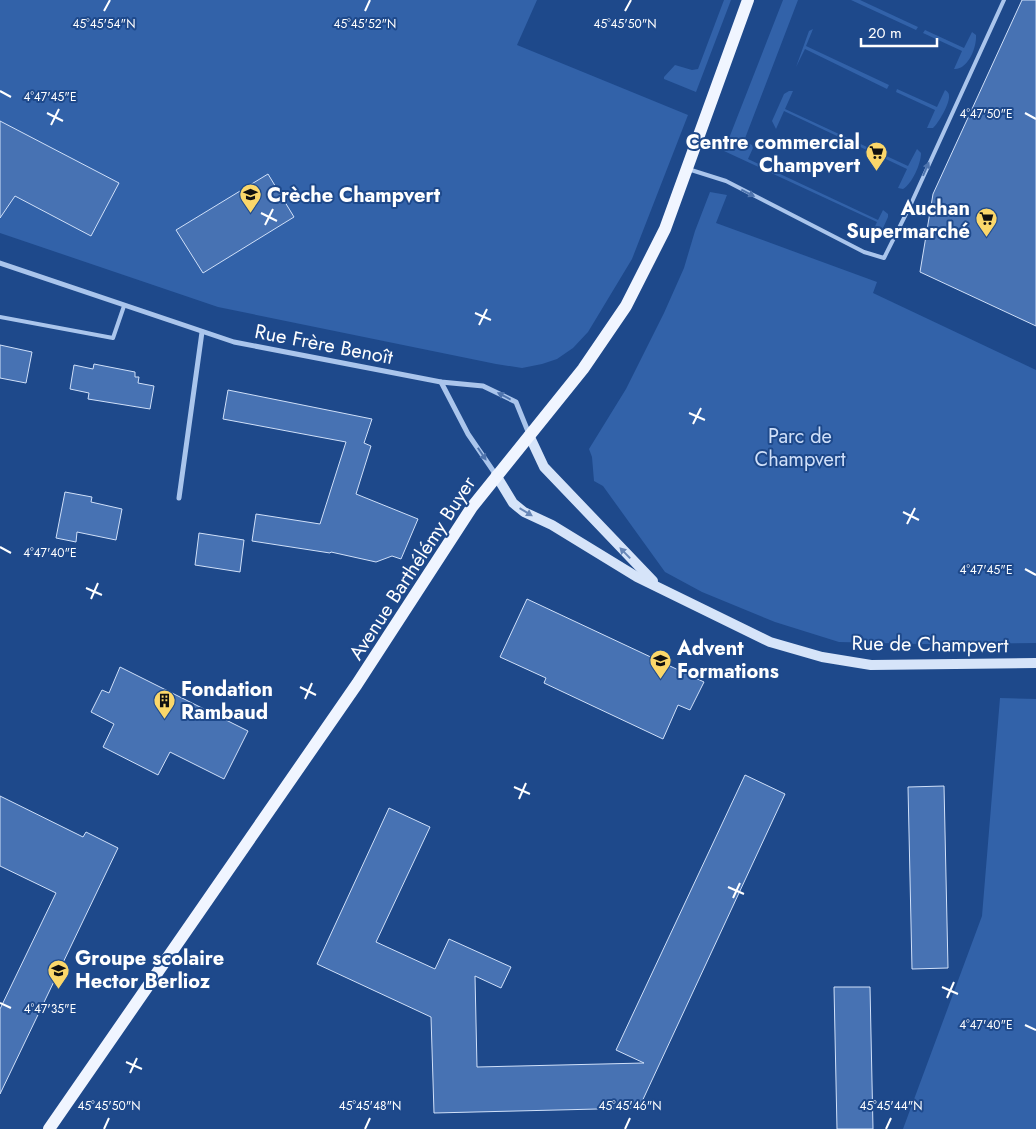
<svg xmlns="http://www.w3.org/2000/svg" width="1036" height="1129" font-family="Jost,sans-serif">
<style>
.green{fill:#3262a9}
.building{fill:#4772b3;stroke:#d0e0f9}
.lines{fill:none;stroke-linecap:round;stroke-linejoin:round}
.lane{stroke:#aac5ec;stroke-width:4}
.street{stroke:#aac5ec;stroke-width:5}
.secondary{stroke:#d6e4f9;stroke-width:10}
.primary{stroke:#f0f5ff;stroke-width:12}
.oneway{fill:#4f74ad}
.oneway2{fill:#6887b7}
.ticks{fill:none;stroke:#fff;stroke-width:2}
.labels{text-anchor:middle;stroke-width:4;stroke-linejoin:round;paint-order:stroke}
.poi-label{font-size:20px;font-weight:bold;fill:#fff;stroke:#1e498b;text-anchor:start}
.street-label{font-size:20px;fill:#fff;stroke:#1e498b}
.park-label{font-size:20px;fill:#d0e0f9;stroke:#1e498b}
.ticks-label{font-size:12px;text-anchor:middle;fill:#fff;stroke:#1e498b;stroke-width:4;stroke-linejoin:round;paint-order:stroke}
</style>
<rect width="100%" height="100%" fill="#1e498b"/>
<g class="green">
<polygon points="0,0 537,0 517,45 688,115 632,259 588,332 573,348 557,359 542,364 522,368 496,364 218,307 0,233"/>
<polygon points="724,0 731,0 696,92 664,79 664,77 675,65 692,70 698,69"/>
<polygon points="783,0 798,0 744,141 752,145 753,148 748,159 878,220 883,210 888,214 888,217 879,237 876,239 870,237 877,222 724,151"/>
<polygon points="851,0 860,0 918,27 916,30"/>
<polygon points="813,29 806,46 889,85 887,89 805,49 796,67 809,31"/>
<path d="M925,30l39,18 8,-16 4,3c1,12 -8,35 -22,34l8,-18 -39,-18z"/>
<path d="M897,89l40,18 8,-17c3,2 4,3 4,6 1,7 -11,28 -16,32h-6l8,-18 -39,-18z"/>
<path d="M789,91h4l-8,18 123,57 9,-17 4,4c0,11 -9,31 -18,36l-5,-1 9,-19 -123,-58 -8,18 -4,-8 12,-27z"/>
<polygon points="710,192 727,195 716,223 877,282 873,293 1036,370 1036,643 922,644 839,642 775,622 702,592 665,572 603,486 594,481 592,457 589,449 626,389 664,313 684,268 695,231"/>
<polygon points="1000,698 1036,699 1036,1129 903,1129 982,916"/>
</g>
<g class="building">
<polygon points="1022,0 1036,0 1036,326 920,272 933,194"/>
<polygon points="0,121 119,183 91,236 15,196 0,218"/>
<polygon points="268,174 294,217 203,273 176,230"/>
<polygon points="0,345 32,352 26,383 0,378"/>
<polygon points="94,364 135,372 135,377 139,377 138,383 154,386 150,409 88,399 89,393 70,389 74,365 93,369"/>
<polygon points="228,390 372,419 364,443 371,446 356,494 418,519 401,559 392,556 376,562 331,552 330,553 252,541 256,514 320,524 346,442 223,419"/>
<polygon points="65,492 92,497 91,502 122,509 116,540 77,532 76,542 56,538"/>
<polygon points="199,533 244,540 240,572 195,565"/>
<polygon points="527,599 704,682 690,710 678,705 663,739 544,683 546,678 500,657"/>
<polygon points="120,667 248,731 224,779 170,752 158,775 103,747 114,724 91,712 102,690 109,693"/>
<polygon points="745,775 785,794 639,1108 434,1113 431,1017 317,964 389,808 430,827 376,942 435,969 449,939 511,967 501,988 475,976 477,1067 644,1063 616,1050"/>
<polygon points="944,786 948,968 912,969 908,787"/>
<polygon points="0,796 83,837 86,832 118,848 0,1094 0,1009 56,893 0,866"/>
<polygon points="834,987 870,987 873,1129 837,1129"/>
</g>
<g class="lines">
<g class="lane">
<polyline points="688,169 726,181 864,252 884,258 910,206 1004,0"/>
<polyline points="0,317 113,338 124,306"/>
</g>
<g class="street">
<polyline points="0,263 234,342 441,382 483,386 516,402 529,434"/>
<polyline points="441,382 468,434 496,475"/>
<polyline points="179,498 202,332"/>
</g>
<g class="secondary">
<polyline points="529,435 544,467 653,581"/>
<polyline points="496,475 513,503 524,512 552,525 637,577 770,642 822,657 871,665 1036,663"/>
</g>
<polyline class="primary" points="49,1129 357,684 472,507 583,369 626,306 665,229 748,0"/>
</g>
<defs><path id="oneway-solid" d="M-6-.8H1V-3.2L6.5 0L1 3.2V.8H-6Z" transform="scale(1.25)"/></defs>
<g class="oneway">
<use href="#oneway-solid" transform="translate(926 169) rotate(-66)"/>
<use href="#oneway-solid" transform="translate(748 193) rotate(27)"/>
<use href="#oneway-solid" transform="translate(504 396) rotate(-152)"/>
<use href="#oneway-solid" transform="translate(482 454) rotate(56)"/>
</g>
<g class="oneway2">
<use href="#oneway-solid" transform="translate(526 512) rotate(31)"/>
<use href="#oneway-solid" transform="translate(625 553) rotate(-134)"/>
</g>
<path class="ticks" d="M104,11l6,-11M365,11l5,-11M625,11l6,-11M0,91l11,6M47,113l16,8M1025,113l11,6M51,125l8,-16M261,213l16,8M265,225l8,-16M475,313l16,7M479,325l8,-16M689,413l16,7M693,424l8,-16M903,512l16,8M907,524l8,-16M0,547l11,6M1025,569l11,6M86,588l16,7M91,599l7,-16M300,687l16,8M305,699l7,-16M514,787l16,7M519,799l7,-16M728,887l16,7M733,898l7,-15M942,987l16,7M947,998l7,-16M0,1003l11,5M1025,1025l11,5M126,1062l16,7M130,1073l7,-15M104,1129l5,-11M365,1129l5,-11M625,1129l5,-11M886,1129l5,-11"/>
<defs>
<symbol id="supermarket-pin" viewBox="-11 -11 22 30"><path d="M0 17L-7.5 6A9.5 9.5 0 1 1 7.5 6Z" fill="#fbd76a" stroke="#1e498b"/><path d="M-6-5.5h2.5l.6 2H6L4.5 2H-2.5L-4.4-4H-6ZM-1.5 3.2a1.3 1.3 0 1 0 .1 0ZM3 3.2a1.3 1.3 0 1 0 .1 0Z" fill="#111"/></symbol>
<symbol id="school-pin" viewBox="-11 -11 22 30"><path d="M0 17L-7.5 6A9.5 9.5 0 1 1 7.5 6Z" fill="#fbd76a" stroke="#1e498b"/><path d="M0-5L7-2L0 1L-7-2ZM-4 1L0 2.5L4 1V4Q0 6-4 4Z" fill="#111"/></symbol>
<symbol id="building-pin" viewBox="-11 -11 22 30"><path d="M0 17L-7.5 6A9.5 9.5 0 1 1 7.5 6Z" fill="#fbd76a" stroke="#1e498b"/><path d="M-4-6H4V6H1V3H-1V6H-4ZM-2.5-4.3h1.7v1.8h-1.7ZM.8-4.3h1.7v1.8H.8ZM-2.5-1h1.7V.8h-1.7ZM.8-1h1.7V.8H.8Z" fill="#111"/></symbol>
</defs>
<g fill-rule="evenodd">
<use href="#supermarket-pin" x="864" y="140" width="25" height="34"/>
<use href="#school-pin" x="238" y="182" width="25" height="34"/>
<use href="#supermarket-pin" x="974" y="206" width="25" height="34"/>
<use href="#school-pin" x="648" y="648" width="25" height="34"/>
<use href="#building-pin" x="152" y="688" width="25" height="34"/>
<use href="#school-pin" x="46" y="958" width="25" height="34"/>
</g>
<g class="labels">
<g class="poi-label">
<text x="860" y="149" text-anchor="end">Centre commercial<tspan x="860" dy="23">Champvert</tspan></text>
<text x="267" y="202">Crèche Champvert</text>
<text x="970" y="215" text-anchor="end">Auchan<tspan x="970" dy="23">Supermarché</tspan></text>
<text x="677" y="655">Advent<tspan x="677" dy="23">Formations</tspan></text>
<text x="181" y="696">Fondation<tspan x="181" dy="23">Rambaud</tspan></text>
<text x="75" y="965">Groupe scolaire<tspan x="75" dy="23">Hector Berlioz</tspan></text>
</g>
<g class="street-label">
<text transform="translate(324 344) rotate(11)" y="7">Rue Frère Benoît</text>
<text transform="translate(412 568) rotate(-57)" y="7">Avenue Barthélémy Buyer</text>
<text transform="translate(930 644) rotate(1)" y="7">Rue de Champvert</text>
</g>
<g class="park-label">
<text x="800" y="443">Parc de<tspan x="800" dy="23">Champvert</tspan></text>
</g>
</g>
<g class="ticks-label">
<text x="104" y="28">45°45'54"N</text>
<text x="365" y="28">45°45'52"N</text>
<text x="625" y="28">45°45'50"N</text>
<text x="50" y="101">4°47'45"E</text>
<text x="986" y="118">4°47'50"E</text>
<text x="50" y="557">4°47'40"E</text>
<text x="986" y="574">4°47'45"E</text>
<text x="50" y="1013">4°47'35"E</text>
<text x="986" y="1029">4°47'40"E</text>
<text x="109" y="1110">45°45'50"N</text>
<text x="370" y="1110">45°45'48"N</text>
<text x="630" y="1110">45°45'46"N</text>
<text x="891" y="1110">45°45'44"N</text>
</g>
<path d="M861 38v8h76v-8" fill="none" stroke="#ffffff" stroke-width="2.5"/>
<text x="868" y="38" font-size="15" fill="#ffffff" stroke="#1e498b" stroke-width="4" paint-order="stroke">20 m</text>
</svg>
